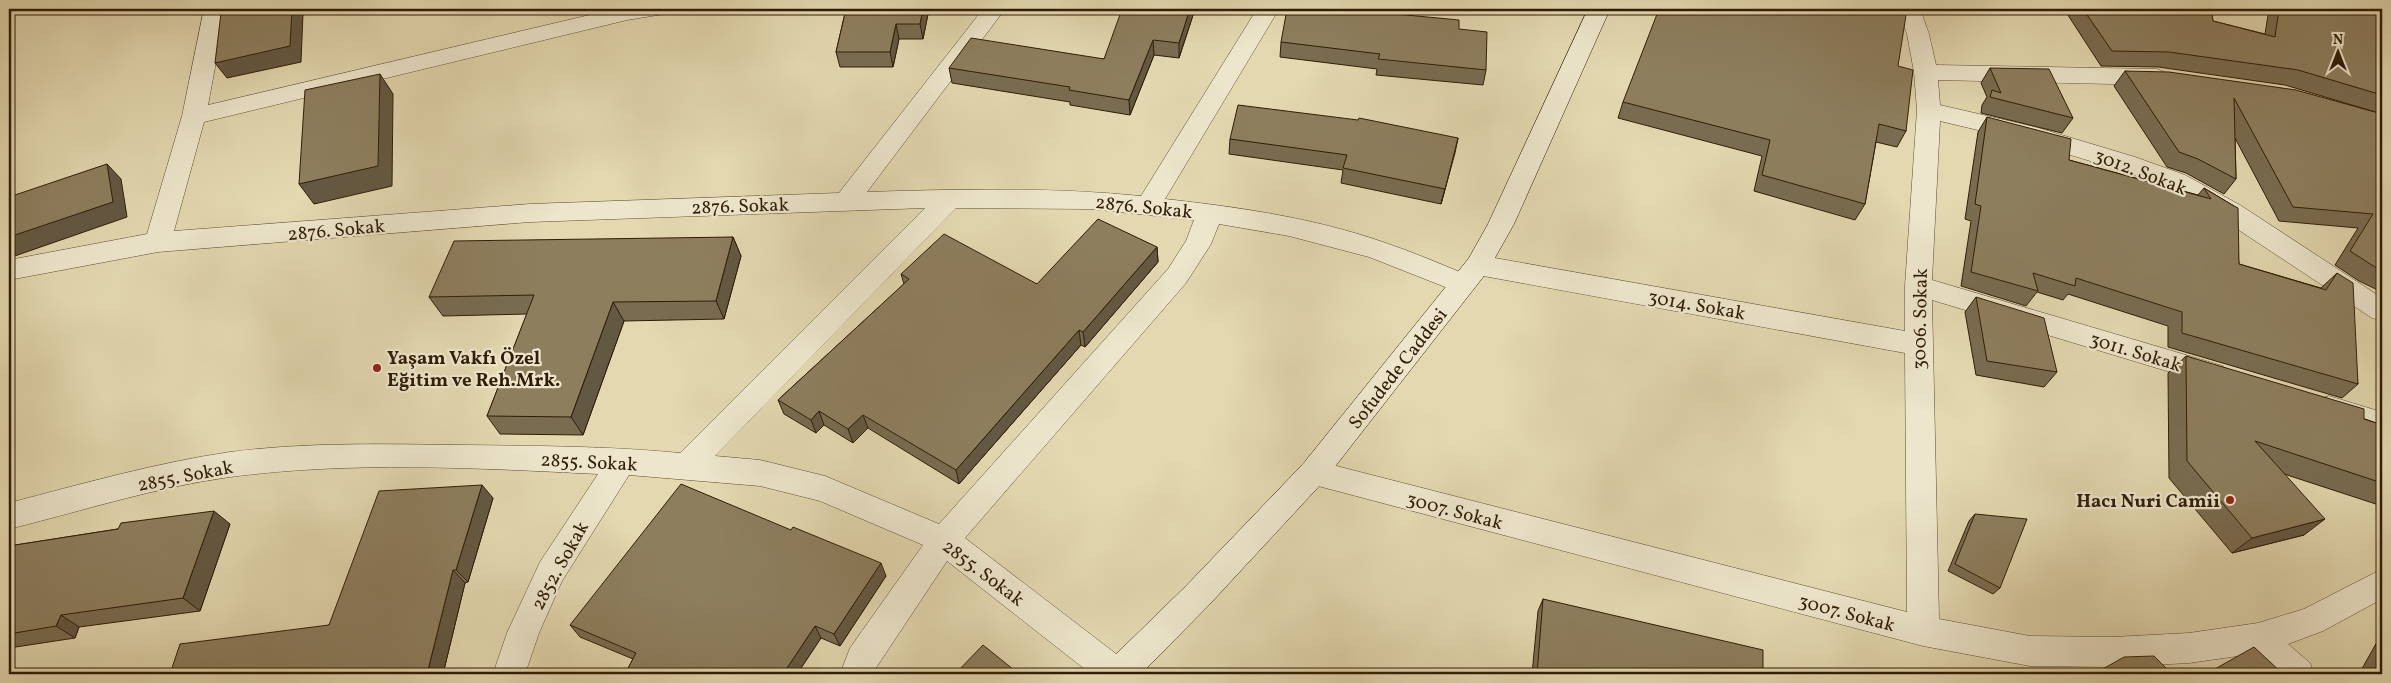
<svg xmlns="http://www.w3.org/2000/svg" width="2391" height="683" font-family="Vollkorn,serif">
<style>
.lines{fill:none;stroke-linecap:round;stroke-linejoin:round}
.minor-casing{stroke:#5d4b30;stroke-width:1}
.secondary-casing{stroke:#301c06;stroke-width:1}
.minor{fill:#ede6cc;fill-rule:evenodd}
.secondary{fill:#ede6cc;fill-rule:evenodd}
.wall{fill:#796c51;stroke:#301c06}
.shaded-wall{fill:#635842;stroke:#301c06}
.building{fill:#8d7e5e;stroke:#301c06}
.poi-dot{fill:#8f2418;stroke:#ede6cc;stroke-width:2}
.labels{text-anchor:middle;stroke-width:4.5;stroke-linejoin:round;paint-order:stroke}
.street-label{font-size:19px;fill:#301c06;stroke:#ede6cc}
.poi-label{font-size:19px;font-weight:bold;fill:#301c06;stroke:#ede6cc;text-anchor:start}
</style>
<rect width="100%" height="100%" fill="#e3d8b0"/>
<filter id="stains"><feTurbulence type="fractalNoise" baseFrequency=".004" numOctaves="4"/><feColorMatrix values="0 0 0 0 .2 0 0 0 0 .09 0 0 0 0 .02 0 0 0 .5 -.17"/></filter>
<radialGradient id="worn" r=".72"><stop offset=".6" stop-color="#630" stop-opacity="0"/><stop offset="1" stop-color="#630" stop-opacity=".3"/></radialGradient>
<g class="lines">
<defs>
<g id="minor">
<path d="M204,9h22l-18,96 407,-96h52l-3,5 -37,6 -423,102 -30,109 356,-27 309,-11 144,-184h22l-138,183c91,-3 184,-5 274,4l116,-187h22l-114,190c73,8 149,19 218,43 30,10 60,23 89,35l4,7 -4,7 -9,3 -94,-37 -80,-21 -70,-12 -8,20 -25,39 -221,255 163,125 4,11h-41l-144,-113 -75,113h-32l10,-26 73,-103 -103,-44 -60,-15 -131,-11 -67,106 -23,52 -14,41h-32l14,-41 33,-71 58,-88c-122,-6 -247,-13 -368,3 -74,10 -148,34 -221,52v-26c73,-19 146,-40 221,-51 77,-10 156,-8 234,-7 72,1 145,1 216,8l245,-245 -395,14 -372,30 -149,28v-20l138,-26 35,-118zM956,208l135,1 103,11 -8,21 -18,28 -229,255 -114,-48 -65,-16 -45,-4z"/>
<polygon points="1898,9 1920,9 1929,34 1936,65 2157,69 2165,72 2169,77 2165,82 2157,85 1938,80 1940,105 2035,127 2135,157 2185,175 2240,205 2382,298 2382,321 2372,318 2222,219 2167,187 2117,169 2024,141 1940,121 1932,280 2213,363 2223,366 2227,374 2223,382 2213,385 1932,300 1939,619 2030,636 2113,637 2189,633 2258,623 2304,609 2382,569 2382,599 2323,631 2288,644 2310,663 2314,674 2275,674 2252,654 2189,663 2113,667 2030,666 1923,646 1303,482 1298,473 1303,464 1313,460 1907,612 1905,353 1478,275 1469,272 1465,265 1469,258 1478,255 1905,331 1905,286 1917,110 1914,72 1907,34"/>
<polygon points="2329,396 2382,412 2382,436 2319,416 2315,408 2319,400"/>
</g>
<polygon id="secondary" points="1588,9 1610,9 1514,224 1487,272 1323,482 1208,606 1141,674 1103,674 1107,663 1186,586 1303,464 1469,258 1488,224"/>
</defs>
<use href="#minor" class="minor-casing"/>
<use href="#secondary" class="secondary-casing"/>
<use href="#minor" class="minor"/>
<use href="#secondary" class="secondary"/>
</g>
<g class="wall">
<polygon points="846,9 929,9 923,39 899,39 893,67 840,67 836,52"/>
<polygon points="1195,9 1179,58 1154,55 1130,115 1070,105 1070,102 952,83 949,68 1104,59"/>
<polygon points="1371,9 1370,11 1459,29 1486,70 1483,85 1376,75 1377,69 1280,57 1281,42"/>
<polygon points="2064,9 2211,9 2213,21 2265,34 2269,9 2382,9 2382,114 2285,85 2158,67 2101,66"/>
<polygon points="1898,66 1906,131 1897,147 1876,142 1865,204 1855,220 1754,191 1762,156 1618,118 1623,102"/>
<polygon points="1990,68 2073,118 2062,133 1981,113 1982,105 1987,97 1981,83"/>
<polygon points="2125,71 2382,114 2382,292 2359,281 2335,265 2358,228 2279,221 2235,138 2236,179 2224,194 2186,173 2167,167 2114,86"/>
<polygon points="1987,117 2069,160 2198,195 2204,188 2234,206 2239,264 2321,288 2337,273 2358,384 2342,398 2168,347 2168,326 2068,294 2063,300 2037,292 2026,306 1961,286 1971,221 1965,219 1978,132"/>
<polygon points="1458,138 1441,204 1341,183 1343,170 1229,154 1230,139"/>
<polygon points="733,237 741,256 724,319 624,321 583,435 500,434 487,416 527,314 443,316 429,297"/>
<polygon points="1157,247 1158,262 1085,347 1081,345 959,484 868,428 853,443 824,425 816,433 784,414 778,400 904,284 901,274 1037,284"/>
<polygon points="1976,297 2057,372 2044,387 1976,375 1965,312"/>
<polygon points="2186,356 2382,425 2382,506 2284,474 2304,535 2232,553 2169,478 2168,373"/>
<polygon points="493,498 468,582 465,583 443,674 170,674 329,625"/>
<polygon points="1975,514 2000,588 1993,594 1948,571 1969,521"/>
<polygon points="230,524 200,611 79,627 75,638 9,648 9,546 118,529"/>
<polygon points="886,576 840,646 821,638 797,674 625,674 633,659 580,637 570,625"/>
<polygon points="1543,599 1763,674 1532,674 1538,611"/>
<polygon points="2382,633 2382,674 2359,674"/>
</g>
<g class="shaded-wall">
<polygon points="292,9 300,9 303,13 301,62 227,78 215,63"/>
<polygon points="923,9 929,9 923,39 920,24"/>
<polygon points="1190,9 1195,9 1179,58 1179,43"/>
<polygon points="1365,9 1371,9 1362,26 1364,11"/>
<polygon points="896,24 899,39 893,67 890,52"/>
<polygon points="1153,40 1154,55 1130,115 1129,100"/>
<polygon points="380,74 393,94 392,186 314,204 299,184"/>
<polygon points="1458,138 1455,153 1441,204 1445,189"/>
<polygon points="107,164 121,179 127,217 9,258 9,237"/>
<polygon points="733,237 741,256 724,319 716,301"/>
<polygon points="1157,247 1158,262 1085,347 1083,332"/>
<polygon points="613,302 624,321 583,435 571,417"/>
<polygon points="1079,330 1081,345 959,484 956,470"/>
<polygon points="819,411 824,425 816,433 811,420"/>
<polygon points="863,415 868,428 853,443 848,429"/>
<polygon points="482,485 493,498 468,582 456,570"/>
<polygon points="214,511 230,524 200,611 183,598"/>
<polygon points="2325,519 2304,535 2232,553 2252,538"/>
<polygon points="881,563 886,576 840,646 834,634"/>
<polygon points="453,570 465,583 443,674 427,674"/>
<polygon points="61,615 79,627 75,638 56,626"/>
<polygon points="815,626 821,638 797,674 783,674"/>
</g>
<g class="building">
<polygon points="239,9 292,9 290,46 215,63 221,13"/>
<polygon points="846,9 923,9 920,24 896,24 890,52 836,52"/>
<polygon points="1122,9 1190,9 1179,43 1153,40 1129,100 1069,90 1070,87 949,68 971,38 1104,59"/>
<polygon points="1287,9 1301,11 1301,9 1365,9 1364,11 1459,20 1459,29 1487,32 1486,70 1378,59 1380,54 1281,42"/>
<polygon points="1659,9 1907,9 1898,66 1913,70 1906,131 1879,124 1865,204 1762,175 1770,140 1623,102"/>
<polygon points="2083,9 2211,9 2213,21 2275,37 2279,9 2382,9 2382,95 2298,70 2169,52 2112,51"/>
<polygon points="1990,68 2049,69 2073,118 1990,97 1992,90 2001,93"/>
<polygon points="2125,71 2169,72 2296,90 2382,114 2382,270 2375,267 2350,251 2373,214 2293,207 2234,98 2236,179 2198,159 2179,152"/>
<polygon points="380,74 378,166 299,184 305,90"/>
<polygon points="1238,105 1358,120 1359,118 1458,138 1445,189 1343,168 1347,155 1230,139"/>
<polygon points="1987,117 2071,139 2069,160 2211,199 2204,188 2234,206 2238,208 2239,264 2326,290 2337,273 2353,283 2358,384 2182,333 2182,312 2076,278 2075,286 2033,273 2038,291 1971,272 1981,206 1975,204"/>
<polygon points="107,164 113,202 9,237 9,197"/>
<polygon points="1098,219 1157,247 1083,332 1079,330 956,470 863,415 848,429 819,411 811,420 778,400 909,279 901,274 944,234 1037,284"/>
<polygon points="733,237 716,301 613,302 571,417 487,416 534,295 429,297 454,241"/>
<polygon points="1976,297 2044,318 2057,372 1987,361"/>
<polygon points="2186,356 2364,409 2364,419 2382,425 2382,483 2255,441 2325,519 2252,538 2187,461"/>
<polygon points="681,484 791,530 793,527 881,563 834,634 815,626 783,674 625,674 636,653 570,625"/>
<polygon points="482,485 456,570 453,570 427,674 170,674 180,644 329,625 379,491"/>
<polygon points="214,511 183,598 61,615 56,626 9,634 9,546 118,529 121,523"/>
<polygon points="1975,514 2027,519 2000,588 1955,564"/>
<polygon points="1543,599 1763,650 1763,674 1537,674"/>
<polygon points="983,645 1019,674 955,674"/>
<polygon points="2254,647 2283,674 2206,674"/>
<polygon points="2154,656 2172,674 2094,674 2124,657"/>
<polygon points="2382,657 2382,671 2376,668"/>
</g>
<g class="poi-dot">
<circle cx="377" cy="368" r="5"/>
<circle cx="2230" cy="500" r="5"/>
</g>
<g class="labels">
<g class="street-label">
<text transform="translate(2141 171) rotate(21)" y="7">3012. Sokak</text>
<text transform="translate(740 205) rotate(-2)" y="7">2876. Sokak</text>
<text transform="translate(1144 206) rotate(6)" y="7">2876. Sokak</text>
<text transform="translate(336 229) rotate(-5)" y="7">2876. Sokak</text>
<text transform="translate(1697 304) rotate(10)" y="7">3014. Sokak</text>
<text transform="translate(1919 319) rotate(-89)" y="7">3006. Sokak</text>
<text transform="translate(2136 351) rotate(17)" y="7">3011. Sokak</text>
<text transform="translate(1397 368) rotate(-52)" y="7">Sofudede Caddesi</text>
<text transform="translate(589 461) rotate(3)" y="7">2855. Sokak</text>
<text transform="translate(185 475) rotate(-11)" y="7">2855. Sokak</text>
<text transform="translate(1455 510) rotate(15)" y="7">3007. Sokak</text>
<text transform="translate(559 565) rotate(-61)" y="7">2852. Sokak</text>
<text transform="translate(984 572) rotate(37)" y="7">2855. Sokak</text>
<text transform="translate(1847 612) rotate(15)" y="7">3007. Sokak</text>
</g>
<g class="poi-label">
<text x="387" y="364">Yaşam Vakfı Özel<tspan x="387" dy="22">Eğitim ve Reh.Mrk.</tspan></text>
<text x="2220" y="507" text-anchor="end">Hacı Nuri Camii</text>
</g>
</g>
<rect width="2391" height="683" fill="none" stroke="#e3d8b0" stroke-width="30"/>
<rect x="10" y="10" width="2371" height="663" fill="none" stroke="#301c06" stroke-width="2.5"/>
<rect x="15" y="15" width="2361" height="653" fill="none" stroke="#301c06"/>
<g transform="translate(2338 52)" stroke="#ede6cc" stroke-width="4" paint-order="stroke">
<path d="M0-4L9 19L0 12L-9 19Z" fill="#301c06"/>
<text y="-8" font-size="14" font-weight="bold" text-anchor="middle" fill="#301c06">N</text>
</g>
<rect width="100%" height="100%" filter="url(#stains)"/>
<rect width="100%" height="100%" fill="url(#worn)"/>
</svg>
